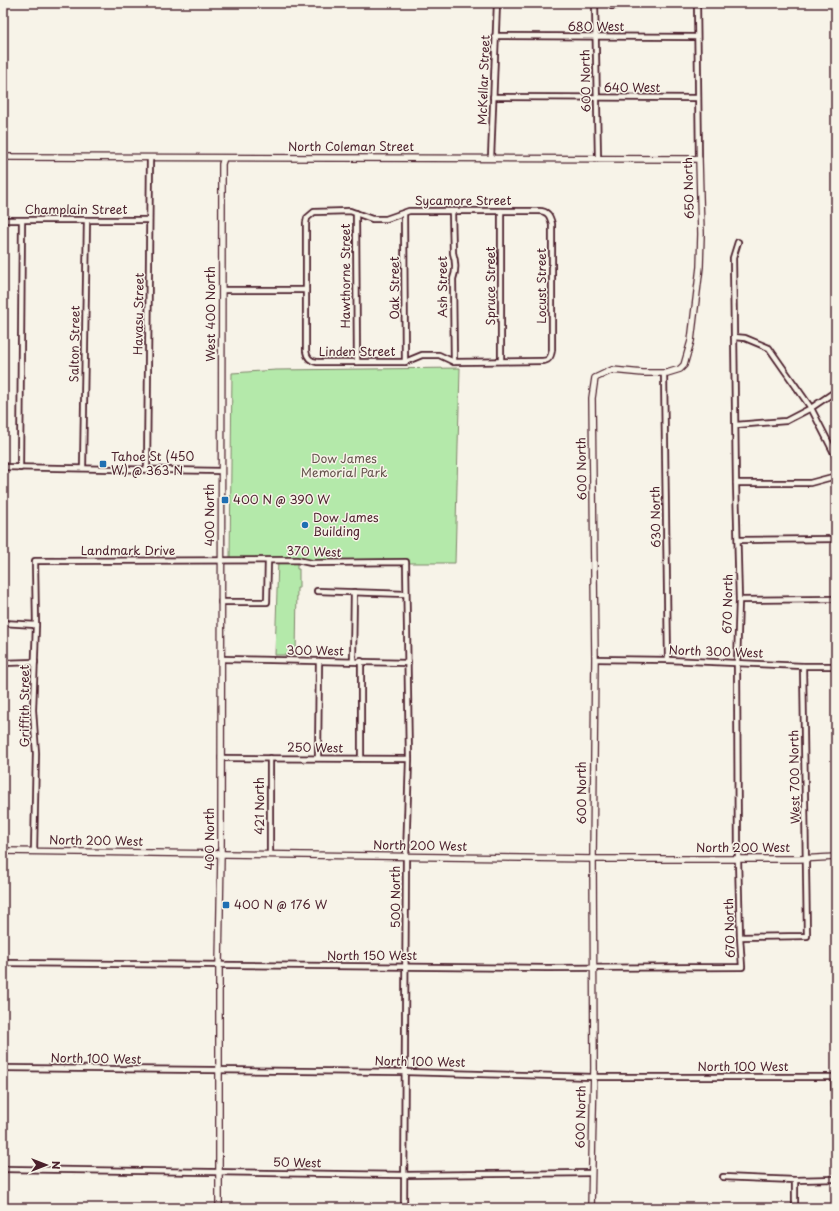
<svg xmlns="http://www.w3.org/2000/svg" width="839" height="1211" font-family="'Playpen Sans',sans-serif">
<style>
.green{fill:#b4e9aa;stroke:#7f846a}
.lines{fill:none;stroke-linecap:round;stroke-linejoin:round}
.minor-casing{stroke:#4a1f2b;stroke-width:8}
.tertiary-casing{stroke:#4a1f2b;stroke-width:8}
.minor{stroke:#f7f3e8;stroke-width:4.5}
.tertiary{stroke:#f7f3e8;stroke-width:5.5}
.poi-dot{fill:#1f6fb2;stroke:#f7f3e8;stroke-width:1.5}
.labels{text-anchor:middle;stroke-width:3;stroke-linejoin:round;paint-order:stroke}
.street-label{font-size:12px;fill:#4a1f2b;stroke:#f7f3e8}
.poi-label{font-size:12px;fill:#4a1f2b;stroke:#f7f3e8;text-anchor:start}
.park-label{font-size:12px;fill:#64524b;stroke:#f7f3e8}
</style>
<rect width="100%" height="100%" fill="#f7f3e8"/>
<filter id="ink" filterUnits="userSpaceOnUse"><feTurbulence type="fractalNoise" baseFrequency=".025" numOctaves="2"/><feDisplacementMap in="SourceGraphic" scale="8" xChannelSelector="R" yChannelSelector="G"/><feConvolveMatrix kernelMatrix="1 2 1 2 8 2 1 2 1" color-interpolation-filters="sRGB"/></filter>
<g filter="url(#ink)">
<polygon class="green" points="460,368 455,563 311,563 297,560 297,569 299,569 299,588 297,588 296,655 275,655 278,559 230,559 232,373 276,370"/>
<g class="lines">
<defs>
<g id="minor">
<polyline points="595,3 598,158"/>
<polyline points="697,3 699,159"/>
<polyline points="612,6 630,3"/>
<polyline points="495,36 697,37"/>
<polyline points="493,97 698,98"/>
<polyline points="491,158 497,3"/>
<path d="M350,211l22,8h14l23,-8h130c9,0 11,5 13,13v126c-1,7 -3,11 -10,11l-88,1 -15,-7h-17l-17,7h-88c-7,-1 -10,-4 -11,-11v-128l1,-5 7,-6z"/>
<path d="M452,211l1,42c3,9 3,18 0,26l1,83"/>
<polyline points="501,211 501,361"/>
<polyline points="356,213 357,362"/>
<polyline points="404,213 405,362"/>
<polyline points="3,220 149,220"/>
<polyline points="222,290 306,290"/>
<polyline points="734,337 745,338 769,348 811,408 836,457"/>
<polyline points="664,373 668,660"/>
<polyline points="736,425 786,421 811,408 836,391"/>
<polyline points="3,467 221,471"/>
<polyline points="20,468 22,221"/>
<polyline points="83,468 87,220"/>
<polyline points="147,470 150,158"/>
<polyline points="736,483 810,483 836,476"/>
<polyline points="738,540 836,539"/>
<polyline points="317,591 406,594"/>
<polyline points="739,600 836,599"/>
<polyline points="221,602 267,602 268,561"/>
<polyline points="3,623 36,625"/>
<polyline points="222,659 408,663"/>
<polyline points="595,659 668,660 803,666 836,666"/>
<polyline points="353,661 354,592"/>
<polyline points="361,661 361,758"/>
<polyline points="3,663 35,662"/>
<polyline points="221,758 409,759"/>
<polyline points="270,758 270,854"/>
<polyline points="318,758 319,661"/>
<polyline points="34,851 36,753 33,710 36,625 35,561 297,560 311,563 406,562 409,759 406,857 404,1208"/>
<polyline points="740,937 807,936 803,666"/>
<polyline points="3,963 547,968 742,967 740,937 738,859 737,663 739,600 736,483 733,258 738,242"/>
<polyline points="3,1068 405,1072 593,1077 836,1077"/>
<polyline points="834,1077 836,1140"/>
<polyline points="3,1169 404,1175 591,1173"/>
<polyline points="723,1177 795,1180 836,1179"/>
<polyline points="795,1180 795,1208"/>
</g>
<g id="tertiary">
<polyline points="3,157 699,159 701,234 700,267 691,341 684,365 680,369 667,373 643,373 612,370 595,378 592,398 595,659 593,859 594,1068 591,1208"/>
<polyline points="3,851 593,859 799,859 836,857"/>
<polyline points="219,1208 219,965 221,854 222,164 224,158"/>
</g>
</defs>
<use href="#minor" class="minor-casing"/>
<use href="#tertiary" class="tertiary-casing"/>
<use href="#minor" class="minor"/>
<use href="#tertiary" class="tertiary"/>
</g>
</g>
<g class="poi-dot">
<rect x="99" y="460" width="8" height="8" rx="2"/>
<rect x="221" y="496" width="8" height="8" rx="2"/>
<circle cx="305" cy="525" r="4"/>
<rect x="222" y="901" width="8" height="8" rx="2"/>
</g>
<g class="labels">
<g class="street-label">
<text x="596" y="31">680 West</text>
<text transform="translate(484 80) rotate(-88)" y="4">McKellar Street</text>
<text transform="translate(586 81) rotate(-91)" y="4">600 North</text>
<text x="632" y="92">640 West</text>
<text x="351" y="151">North Coleman Street</text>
<text transform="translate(689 188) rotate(-92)" y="4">650 North</text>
<text x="463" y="205">Sycamore Street</text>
<text x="76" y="214">Champlain Street</text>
<text transform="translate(346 276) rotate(-90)" y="4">Hawthorne Street</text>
<text transform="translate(491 286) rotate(-90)" y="4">Spruce Street</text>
<text transform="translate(542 286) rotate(-90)" y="4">Locust Street</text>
<text transform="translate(443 287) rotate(-90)" y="4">Ash Street</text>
<text transform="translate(395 288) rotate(-90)" y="4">Oak Street</text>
<text transform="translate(139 314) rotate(-89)" y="4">Havasu Street</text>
<text transform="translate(211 314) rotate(-90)" y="4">West 400 North</text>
<text transform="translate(75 344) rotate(-89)" y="4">Salton Street</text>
<text x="357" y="356">Linden Street</text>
<text transform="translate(582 469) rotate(-91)" y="4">600 North</text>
<text transform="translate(210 515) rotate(-90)" y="4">400 North</text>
<text transform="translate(656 517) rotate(-91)" y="4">630 North</text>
<text x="128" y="555">Landmark Drive</text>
<text transform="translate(314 552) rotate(2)" y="4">370 West</text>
<text transform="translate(728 604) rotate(-89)" y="4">670 North</text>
<text transform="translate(315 651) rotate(1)" y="4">300 West</text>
<text transform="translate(716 652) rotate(2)" y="4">North 300 West</text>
<text transform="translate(25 706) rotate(-90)" y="4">Griffith Street</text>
<text transform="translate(315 748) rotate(1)" y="4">250 West</text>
<text transform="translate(795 777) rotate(-91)" y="4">West 700 North</text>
<text transform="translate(582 793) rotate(-90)" y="4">600 North</text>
<text transform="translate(260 806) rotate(-90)" y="4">421 North</text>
<text transform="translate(210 839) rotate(-90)" y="4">400 North</text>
<text transform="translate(96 841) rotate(1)" y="4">North 200 West</text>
<text transform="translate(420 846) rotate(1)" y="4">North 200 West</text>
<text x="743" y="852">North 200 West</text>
<text transform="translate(396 897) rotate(-90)" y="4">500 North</text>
<text transform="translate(730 928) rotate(-92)" y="4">670 North</text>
<text x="372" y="960">North 150 West</text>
<text transform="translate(96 1059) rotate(1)" y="4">North 100 West</text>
<text transform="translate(420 1062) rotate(1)" y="4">North 100 West</text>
<text x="743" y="1071">North 100 West</text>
<text transform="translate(581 1117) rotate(-89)" y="4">600 North</text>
<text transform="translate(297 1163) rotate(1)" y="4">50 West</text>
</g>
<g class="poi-label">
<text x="111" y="461">Tahoe St (450<tspan x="111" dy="14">W) @ 363 N</tspan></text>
<text x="233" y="504">400 N @ 390 W</text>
<text x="313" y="522">Dow James<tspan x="313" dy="14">Building</tspan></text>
<text x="234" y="909">400 N @ 176 W</text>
</g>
<g class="park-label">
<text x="344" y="463">Dow James<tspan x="344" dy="14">Memorial Park</tspan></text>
</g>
</g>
<rect width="839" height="1211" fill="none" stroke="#f7f3e8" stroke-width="16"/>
<rect x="8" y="8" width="823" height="1195" fill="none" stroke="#4a1f2b" stroke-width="1.5" filter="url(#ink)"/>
<g transform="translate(46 1165) rotate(90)" stroke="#f7f3e8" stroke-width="3" paint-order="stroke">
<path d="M0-3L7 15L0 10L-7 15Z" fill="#4a1f2b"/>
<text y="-6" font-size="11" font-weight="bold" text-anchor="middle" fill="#4a1f2b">N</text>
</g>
</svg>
